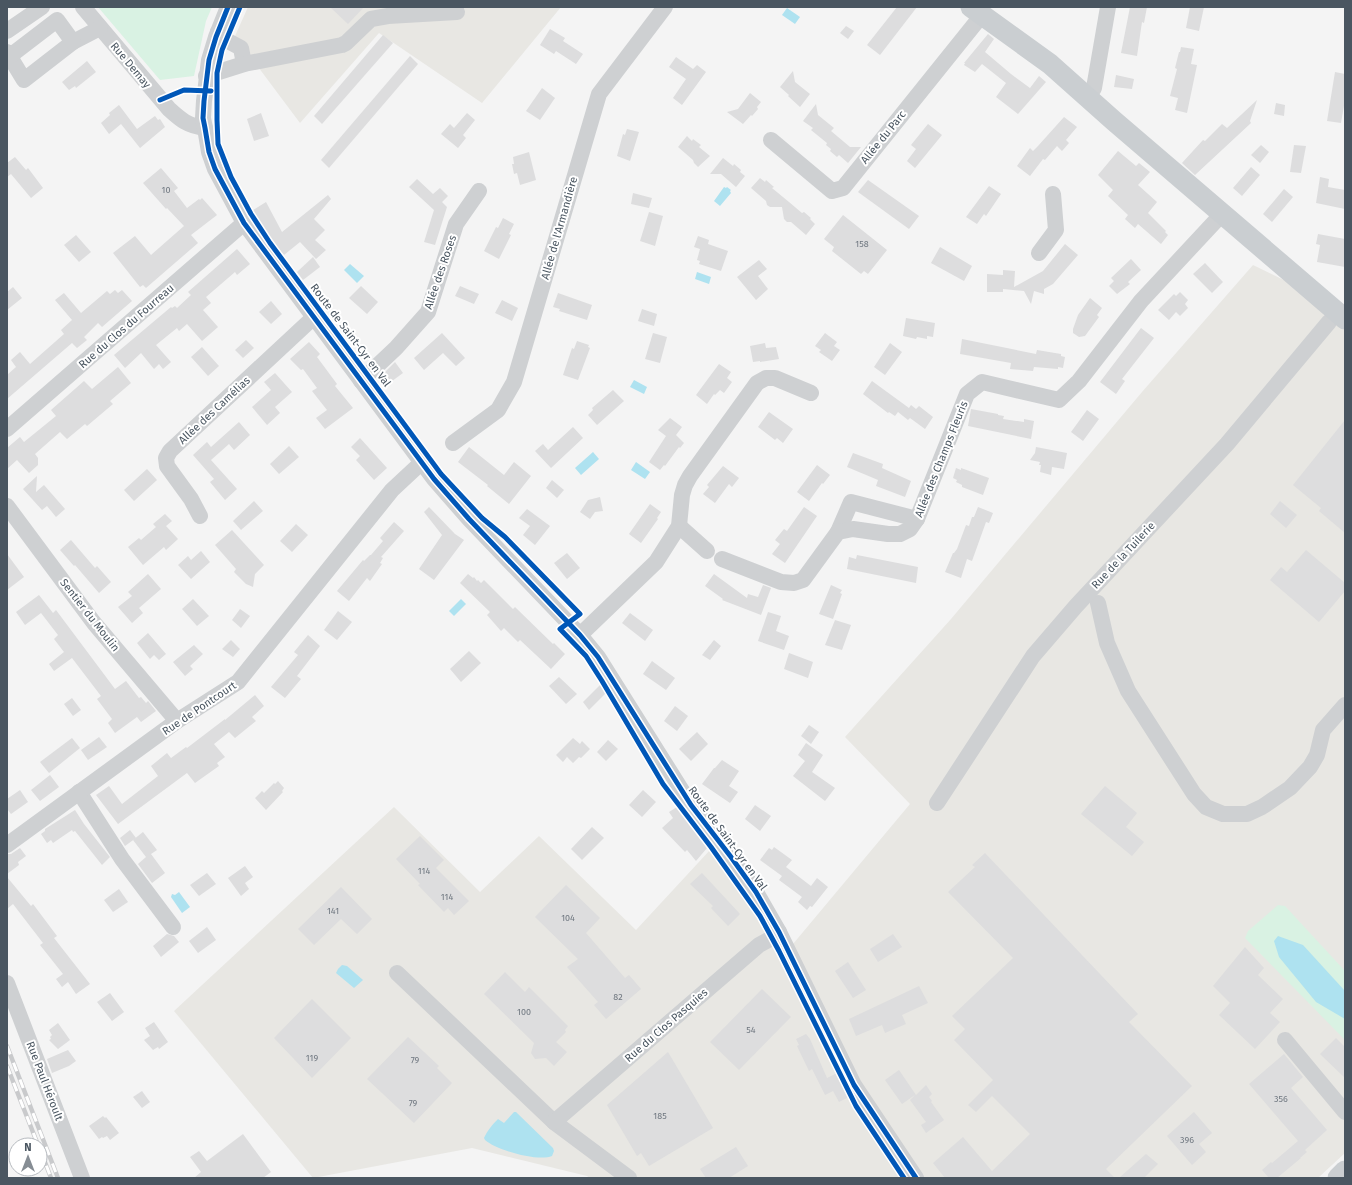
<svg xmlns="http://www.w3.org/2000/svg" width="1352" height="1185" font-family="'Fira Sans',sans-serif">
<style>
.commercial{fill:#e8e7e3}
.green{fill:#d9f2e3}
.water{fill:#aee2f0}
.building{fill:#ddddde}
.lines{fill:none;stroke-linecap:round;stroke-linejoin:round}
.minor{stroke:#ced0d2;stroke-width:16}
.major{stroke:#caced1;stroke-width:21}
.rail-casing{stroke:#c9cacc;stroke-width:4.5}
.rail{stroke:#fff;stroke-width:3;stroke-dasharray:9;stroke-linecap:butt}
.cycleway-casing{stroke:#fff;stroke-width:8}
.cycleway{stroke:#0057b8;stroke-width:5}
.labels{text-anchor:middle;stroke-width:4;stroke-linejoin:round;paint-order:stroke}
.number-label{font-size:9px;fill:#707881}
.street-label{font-size:11px;fill:#4a5661;stroke:#fff}
</style>
<rect width="100%" height="100%" fill="#f4f4f4"/>
<g class="commercial">
<polygon points="248,7 561,7 482,103 379,33 300,123 235,36"/>
<polygon points="1253,265 1345,310 1345,1153 1318,1178 590,1178 587,1176 472,1148 313,1178 174,1011 394,807 480,892 539,836 636,930 710,850 793,944 910,804 845,737 951,619 1142,392"/>
</g>
<g class="green">
<polygon points="98,7 212,7 206,21 194,76 160,80"/>
<polygon points="1278,905 1285,906 1345,971 1345,1040 1245,938 1248,931"/>
</g>
<g class="water">
<polygon points="787,8 800,17 795,24 782,15"/>
<polygon points="724,187 726,188 727,187 731,190 730,191 731,193 720,206 714,201"/>
<polygon points="350,264 364,276 357,283 344,270"/>
<polygon points="697,272 711,277 709,284 695,279"/>
<polygon points="634,380 647,387 644,394 630,387"/>
<polygon points="593,452 599,459 581,475 575,468"/>
<polygon points="636,462 650,472 645,479 631,470"/>
<polygon points="461,599 466,604 454,616 449,611"/>
<polygon points="179,892 190,907 182,913 171,897 172,894 175,895"/>
<polygon points="1278,936 1303,945 1345,991 1345,1019 1316,1002 1279,957 1274,941"/>
<polygon points="342,965 347,966 363,980 354,988 336,973 338,969"/>
<path d="M514,1112h2l37,36 1,3 -2,5c-14,6 -56,-6 -67,-16l-1,-2c3,-7 9,-14 14,-19l6,4z"/>
</g>
<g class="building">
<polygon points="330,7 364,7 348,24"/>
<polygon points="897,7 917,7 880,55 867,45"/>
<polygon points="1130,7 1147,7 1144,23 1142,22 1137,56 1121,53"/>
<polygon points="1190,7 1204,7 1199,31 1186,28"/>
<polygon points="846,26 854,31 848,39 840,33"/>
<polygon points="550,29 565,38 563,41 583,54 576,64 556,51 554,54 540,45"/>
<polygon points="988,34 994,39 985,52 1011,74 1030,88 1039,76 1046,82 1018,114 996,97 1006,83 982,64 975,72 964,65 965,63 964,63"/>
<polygon points="383,35 393,43 322,124 314,116"/>
<polygon points="1181,47 1194,49 1191,64 1197,65 1187,113 1175,110 1178,98 1170,96 1177,69 1175,68 1179,52 1180,52"/>
<polygon points="410,56 418,64 329,168 321,160"/>
<polygon points="676,57 693,69 697,65 706,72 682,105 673,98 686,79 669,67"/>
<polygon points="87,61 96,72 76,88 75,86 69,90 62,82"/>
<polygon points="793,71 795,82 810,94 800,107 788,96 789,95 780,87"/>
<polygon points="1335,72 1345,74 1345,100 1341,123 1327,121"/>
<polygon points="1116,75 1134,79 1132,89 1114,87"/>
<polygon points="542,88 555,98 540,120 526,111"/>
<polygon points="750,93 761,102 757,107 758,109 752,116 751,115 743,124 727,112 738,109"/>
<polygon points="1257,100 1250,121 1251,123 1195,175 1182,163 1203,140 1205,141 1222,124 1227,128"/>
<polygon points="1276,103 1285,105 1284,116 1274,114"/>
<polygon points="816,104 818,115 834,128 831,131 850,147 861,147 848,163 839,155 837,157 830,151 831,149 826,145 827,143 811,130 813,128 803,121"/>
<polygon points="119,105 137,129 155,116 158,120 160,119 165,127 140,148 121,124 109,134 101,123 110,115 109,113"/>
<polygon points="261,113 269,136 254,141 247,119"/>
<polygon points="467,113 475,120 463,135 466,138 458,148 441,134 450,124 454,128"/>
<polygon points="1064,117 1077,127 1066,140 1069,143 1062,151 1057,146 1045,160 1043,159 1030,176 1017,166 1030,148 1033,151 1038,146"/>
<polygon points="928,124 942,135 915,168 907,161 916,149 911,145"/>
<polygon points="627,129 639,132 630,161 617,156 623,134 625,135"/>
<polygon points="687,136 692,141 693,139 701,145 699,147 710,156 698,167 694,163 693,160 678,147"/>
<polygon points="1261,145 1269,152 1260,163 1251,155"/>
<polygon points="1294,145 1306,146 1301,173 1290,172"/>
<polygon points="1118,151 1136,166 1139,163 1150,172 1138,185 1157,202 1148,213 1166,231 1165,232 1168,235 1161,244 1138,224 1135,228 1125,219 1128,215 1108,196 1113,190 1098,175"/>
<polygon points="529,152 536,180 520,185 517,173 514,174 512,164 514,164 513,157"/>
<polygon points="15,157 26,170 28,168 43,188 31,198 11,174 7,177 7,163"/>
<polygon points="723,158 733,166 734,164 741,170 740,172 745,176 736,187 721,174 710,174"/>
<polygon points="1251,167 1260,175 1242,196 1233,188"/>
<polygon points="161,168 178,188 174,191 187,208 199,199 200,200 202,198 217,215 191,235 198,243 146,288 143,285 140,287 113,253 135,236 151,255 184,226 167,208 166,209 143,183"/>
<polygon points="1320,177 1329,179 1328,187 1345,190 1345,209 1316,203"/>
<polygon points="760,178 765,182 766,180 774,187 772,188 789,202 802,213 804,212 811,218 810,219 815,224 806,235 791,222 787,222 784,219 782,207 770,207 767,205 766,201 751,188"/>
<polygon points="417,179 433,194 440,188 448,196 442,202 447,207 435,245 424,242 434,210 409,187"/>
<polygon points="868,180 919,216 909,229 858,192"/>
<polygon points="989,186 1001,194 986,216 984,214 977,224 966,217"/>
<polygon points="1284,189 1293,197 1272,222 1263,214"/>
<polygon points="633,193 652,198 649,208 631,204"/>
<polygon points="328,195 331,199 314,219 325,230 315,240 326,250 316,259 300,242 284,255 268,237 253,210 266,202 282,232"/>
<polygon points="649,212 663,216 655,246 640,241"/>
<polygon points="843,215 887,250 868,274 864,271 861,274 832,251 834,247 824,239"/>
<polygon points="503,218 514,224 509,234 511,235 499,259 484,251 496,227 498,228"/>
<polygon points="1318,234 1345,239 1345,267 1317,262 1320,245 1316,244"/>
<polygon points="76,235 91,252 79,262 64,245"/>
<polygon points="698,236 709,240 708,244 728,251 721,271 699,264 700,261 697,260 700,249 694,247"/>
<polygon points="1065,244 1078,255 1053,284 1044,289 1044,294 1034,291 1031,304 1024,291 1003,289 1003,292 987,292 987,274 1003,275 1003,270 1015,271 1014,287 1043,271"/>
<polygon points="940,247 972,266 964,281 931,263"/>
<polygon points="237,249 250,264 237,275 235,272 206,297 211,303 203,310 218,327 202,341 187,324 179,331 177,328 156,345 171,362 163,369 159,364 154,369 141,353 125,368 114,355 171,307 172,308 175,306 177,308 191,295 188,292"/>
<polygon points="313,257 320,267 303,280 297,272"/>
<polygon points="1131,259 1141,270 1128,282 1130,284 1117,294 1109,286 1114,281 1111,278"/>
<polygon points="759,260 767,269 758,276 768,289 756,300 737,277"/>
<polygon points="1205,263 1223,282 1212,293 1193,274"/>
<polygon points="361,286 378,302 367,314 349,298"/>
<polygon points="460,286 479,294 474,304 455,296"/>
<polygon points="13,287 22,298 7,310 7,292"/>
<polygon points="115,290 118,293 122,290 132,301 102,327 98,323 84,337 87,340 77,348 72,343 7,399 7,375 16,367 11,360 20,352 30,364 64,334 61,330 72,320 55,300 64,293 81,313 107,291 110,294"/>
<polygon points="1180,292 1188,300 1185,304 1188,308 1180,316 1176,312 1169,320 1158,310 1174,294 1176,296"/>
<polygon points="558,293 592,305 587,320 559,311 560,309 553,307"/>
<polygon points="1090,298 1102,308 1097,315 1099,317 1085,336 1079,337 1073,333 1073,329 1078,315"/>
<polygon points="502,300 518,308 512,321 495,313"/>
<polygon points="271,301 282,314 271,324 259,312"/>
<polygon points="642,309 657,314 654,326 638,321"/>
<polygon points="906,318 935,323 933,337 927,336 927,339 917,337 916,339 903,336"/>
<polygon points="1141,328 1154,338 1122,379 1125,381 1116,394 1100,382"/>
<polygon points="442,333 465,358 456,366 443,353 424,370 414,358"/>
<polygon points="653,333 667,337 660,363 645,359"/>
<polygon points="825,333 837,342 834,346 840,350 832,361 819,352 821,350 815,346"/>
<polygon points="962,339 1036,354 1037,350 1061,354 1061,356 1065,357 1063,368 1058,367 1058,369 1034,367 1033,371 1010,369 1011,363 960,354"/>
<polygon points="246,340 254,348 243,358 235,350"/>
<polygon points="577,341 589,345 588,347 590,348 578,380 563,375 572,348 574,349"/>
<polygon points="309,342 320,354 317,357 337,384 335,386 353,408 325,429 316,418 327,410 312,391 317,388 303,369 301,370 290,359"/>
<polygon points="765,343 766,348 776,347 779,359 760,362 760,361 753,362 750,346"/>
<polygon points="890,343 902,352 885,375 874,367"/>
<polygon points="202,347 219,366 208,376 191,357"/>
<polygon points="395,362 403,373 388,384 382,375"/>
<polygon points="719,364 731,372 727,378 732,382 724,393 720,390 715,395 714,394 707,404 696,395"/>
<polygon points="118,367 131,383 110,401 113,404 87,426 85,424 67,439 60,432 35,454 38,458 38,465 29,473 17,460 7,469 7,448 20,437 24,442 56,416 51,410 84,381 92,389"/>
<polygon points="275,373 292,392 275,407 280,413 267,425 252,407 271,390 264,382"/>
<polygon points="872,381 909,408 911,405 916,409 919,406 933,417 925,429 910,418 908,420 898,412 895,416 889,412 888,413 863,394"/>
<polygon points="613,390 624,401 597,425 588,415 593,410 592,408"/>
<polygon points="971,409 998,414 998,415 1004,416 1003,419 1024,422 1024,419 1034,421 1031,439 968,426"/>
<polygon points="1087,410 1099,419 1083,441 1071,432"/>
<polygon points="769,412 793,429 783,443 777,438 775,440 758,427"/>
<polygon points="670,418 682,427 676,435 684,443 680,448 679,447 665,466 664,465 660,470 649,462 666,436 658,430"/>
<polygon points="1345,420 1345,533 1319,511 1321,508 1293,485"/>
<polygon points="239,422 250,435 234,450 229,444 211,460 237,489 225,500 210,482 214,479 193,455 207,442 211,447"/>
<polygon points="573,427 583,438 551,468 535,451 543,444 548,450"/>
<polygon points="360,438 387,468 374,480 356,460 360,456 351,447"/>
<polygon points="289,446 299,457 279,474 270,464"/>
<polygon points="469,447 504,475 514,462 531,476 509,504 487,486 488,485 458,462"/>
<polygon points="1036,447 1067,453 1064,469 1052,467 1051,475 1040,472 1041,465 1039,465 1040,462 1030,460 1035,453"/>
<polygon points="853,453 883,464 882,468 911,481 905,497 876,486 878,480 847,467"/>
<polygon points="817,465 830,475 823,484 822,483 809,501 797,492"/>
<polygon points="723,466 739,478 732,487 729,484 715,503 703,494 709,487 707,485"/>
<polygon points="956,468 961,470 961,468 989,478 983,495 962,487 962,485 956,482 957,480 953,478"/>
<polygon points="147,469 157,480 134,501 124,490"/>
<polygon points="37,476 36,492 44,485 65,509 56,517 47,506 42,510 23,489"/>
<polygon points="552,480 564,490 557,498 546,488"/>
<polygon points="600,497 603,511 595,512 590,519 580,512 588,500"/>
<polygon points="254,501 263,511 241,530 233,521"/>
<polygon points="1280,501 1297,515 1286,528 1270,514"/>
<polygon points="650,504 661,512 657,518 658,519 641,543 629,534"/>
<polygon points="429,507 455,534 464,540 434,580 419,569 442,535 424,512"/>
<polygon points="804,507 817,516 785,563 772,554 780,544 775,540 784,529 787,531"/>
<polygon points="978,507 993,513 989,523 986,522 972,561 967,559 961,578 945,572 953,553 954,553 957,549 966,525 969,526 972,517 974,517"/>
<polygon points="527,509 550,526 535,545 523,535 530,526 519,518"/>
<polygon points="165,514 172,521 166,526 178,539 166,550 164,547 143,565 128,547 139,538 141,540 156,527 153,524"/>
<polygon points="394,522 404,531 381,557 383,558 380,563 382,564 370,581 367,578 349,601 337,591 363,560 364,561 370,555 371,555 383,541 380,538"/>
<polygon points="296,524 308,535 292,552 280,541"/>
<polygon points="232,530 264,565 255,574 253,587 246,584 234,572 236,569 215,545"/>
<polygon points="71,540 95,568 97,566 111,582 99,593 75,565 74,566 60,550"/>
<polygon points="1306,550 1345,583 1345,591 1319,622 1270,580 1281,567 1287,572"/>
<polygon points="201,551 210,562 191,579 178,565 188,556 191,560"/>
<polygon points="567,553 580,568 567,579 554,563"/>
<polygon points="7,554 24,577 7,590"/>
<polygon points="857,555 918,567 916,583 847,569 849,557 856,559"/>
<polygon points="148,574 161,589 139,608 143,613 132,623 118,607 132,596 128,592"/>
<polygon points="468,574 473,578 474,577 477,581 478,580 481,583 484,580 513,609 515,607 553,644 554,643 565,654 551,669 520,640 518,642 504,628 501,631 487,615 490,612 460,583"/>
<polygon points="714,574 747,598 748,594 758,597 763,585 771,588 761,615 722,600 723,599 705,586"/>
<polygon points="831,585 842,590 840,593 842,594 833,619 819,614"/>
<polygon points="39,595 53,613 56,610 115,689 126,681 139,698 141,697 146,703 148,701 156,711 141,722 137,717 115,733 108,723 112,719 97,699 101,696 72,658 54,671 49,664 64,652 54,639 58,635 41,613 25,625 16,612"/>
<polygon points="193,599 209,616 197,626 182,609"/>
<polygon points="240,609 250,616 241,628 232,620"/>
<polygon points="338,611 352,622 337,640 324,630"/>
<polygon points="768,612 781,616 776,631 789,636 784,650 758,641"/>
<polygon points="630,613 653,630 645,641 622,623"/>
<polygon points="835,620 851,625 842,650 825,645"/>
<polygon points="148,633 166,654 159,660 154,655 150,659 137,643"/>
<polygon points="308,635 320,646 297,676 301,679 285,698 271,687 298,655 294,652"/>
<polygon points="231,640 240,649 233,657 222,649"/>
<polygon points="714,640 721,646 710,660 702,655"/>
<polygon points="194,645 203,654 190,666 193,669 185,676 173,662"/>
<polygon points="469,651 481,663 461,682 450,669"/>
<polygon points="789,653 813,662 808,678 784,669"/>
<polygon points="652,661 675,678 666,690 643,674"/>
<polygon points="559,677 577,694 566,704 549,686"/>
<polygon points="601,684 607,692 589,710 583,702"/>
<polygon points="255,695 264,706 252,717 256,721 235,738 229,732 214,744 225,757 217,763 219,766 195,783 187,773 118,824 96,795 109,786 122,804 158,776 151,766 167,753 171,758 186,747 187,748 225,719 225,720"/>
<polygon points="72,698 81,710 73,716 64,704"/>
<polygon points="675,706 688,716 677,731 664,721"/>
<polygon points="809,725 819,732 811,744 801,736"/>
<polygon points="697,732 708,744 691,761 679,749"/>
<polygon points="99,737 107,747 88,760 81,750"/>
<polygon points="72,738 80,748 49,773 40,762"/>
<polygon points="573,738 580,744 582,741 590,749 581,758 579,757 573,763 567,757 563,762 556,755"/>
<polygon points="608,740 618,749 606,761 597,752"/>
<polygon points="806,743 823,755 812,772 835,788 825,801 793,776 805,761 798,755"/>
<polygon points="722,760 739,771 729,786 738,792 730,803 702,784 714,768 715,768"/>
<polygon points="50,775 59,787 40,801 31,790"/>
<polygon points="278,781 284,788 282,791 283,792 266,810 255,798 262,791 264,793 274,783 275,784"/>
<polygon points="1105,786 1137,813 1126,827 1144,842 1132,856 1081,814"/>
<polygon points="20,790 28,802 11,814 7,809 7,799"/>
<polygon points="643,790 656,802 642,817 629,805"/>
<polygon points="755,805 771,816 760,831 745,819"/>
<polygon points="677,807 707,848 696,861 687,850 685,852 662,828 673,818 669,812"/>
<polygon points="75,810 84,824 110,857 102,865 75,831 73,832 72,830 53,843 51,840 47,843 41,834 45,831 45,829"/>
<polygon points="592,827 604,838 582,860 571,849"/>
<polygon points="130,830 136,838 125,846 120,838"/>
<polygon points="143,832 157,850 151,854 165,873 152,883 138,864 146,857 133,840"/>
<polygon points="420,836 444,860 436,868 469,901 454,915 448,908 444,912 418,885 420,884 396,859"/>
<polygon points="774,847 792,860 786,867 811,886 817,878 828,887 812,907 810,906 807,910 798,902 802,897 779,880 782,876 760,860 769,848 772,850"/>
<polygon points="20,848 26,856 18,862 19,865 7,874 7,854 11,854"/>
<polygon points="985,853 1138,1014 1129,1022 1192,1086 1106,1169 1115,1178 945,1178 933,1163 963,1137 992,1171 1030,1134 992,1096 976,1112 968,1105 993,1080 954,1040 965,1029 952,1016 1013,958 948,892 975,867 972,865"/>
<polygon points="245,866 253,877 245,883 249,889 241,896 228,878"/>
<polygon points="207,873 216,884 199,896 190,885"/>
<polygon points="702,873 740,914 728,926 711,908 713,906 690,884"/>
<polygon points="7,877 31,906 33,904 57,936 54,938 90,984 76,994 68,982 62,987 56,979 63,974 40,945 43,943 13,904 7,909"/>
<polygon points="566,885 600,918 586,933 625,978 629,975 641,989 606,1019 594,1005 598,1002 567,967 578,959 535,917"/>
<polygon points="341,887 372,919 357,934 341,919 314,945 298,929"/>
<polygon points="119,889 128,902 113,912 104,900"/>
<polygon points="207,927 216,940 198,953 189,941"/>
<polygon points="167,934 174,936 179,942 161,957 153,946"/>
<polygon points="893,934 902,947 878,962 870,949"/>
<polygon points="1245,947 1264,968 1258,975 1283,999 1270,1013 1280,1022 1255,1049 1219,1015 1230,1003 1213,986"/>
<polygon points="848,962 866,990 853,998 835,971"/>
<polygon points="505,972 525,992 529,987 568,1026 565,1030 566,1032 556,1042 567,1052 554,1066 546,1058 535,1059 531,1053 534,1043 484,994"/>
<polygon points="919,986 928,1003 902,1015 906,1024 885,1033 882,1025 856,1036 849,1019"/>
<polygon points="762,989 791,1017 739,1070 710,1042"/>
<polygon points="110,993 124,1012 112,1021 97,1002"/>
<polygon points="312,999 351,1038 312,1078 274,1038"/>
<polygon points="154,1022 168,1042 159,1049 158,1047 153,1050 144,1040 150,1036 145,1028"/>
<polygon points="58,1023 70,1040 58,1049 49,1040 51,1039 50,1037 52,1035 49,1030"/>
<polygon points="806,1034 810,1039 827,1078 837,1073 849,1097 839,1102 833,1091 825,1095 812,1069 809,1071 797,1046 799,1045 796,1039"/>
<polygon points="408,1037 439,1066 437,1068 452,1083 414,1123 367,1079"/>
<polygon points="1336,1038 1345,1047 1345,1078 1320,1054"/>
<polygon points="68,1050 76,1061 69,1066 52,1073 47,1059"/>
<polygon points="668,1052 713,1128 649,1166 641,1153 637,1156 607,1105"/>
<polygon points="1284,1054 1303,1077 1291,1088 1327,1130 1305,1150 1307,1152 1300,1158 1301,1158 1277,1178 1269,1178 1262,1170 1271,1162 1272,1163 1298,1141 1249,1084"/>
<polygon points="899,1070 916,1095 926,1085 932,1094 929,1097 932,1101 931,1102 944,1120 926,1133 921,1125 926,1122 910,1100 915,1095 902,1104 885,1080"/>
<polygon points="142,1091 150,1102 142,1108 133,1097"/>
<polygon points="1194,1112 1212,1133 1199,1144 1206,1152 1192,1165 1167,1136"/>
<polygon points="103,1116 105,1118 106,1117 119,1133 110,1140 107,1136 103,1138 102,1137 99,1139 89,1126"/>
<polygon points="243,1134 271,1172 263,1178 194,1178 201,1172 190,1157 199,1151 207,1161"/>
<polygon points="736,1147 748,1166 729,1178 706,1178 700,1169"/>
<polygon points="1146,1154 1158,1164 1144,1178 1119,1178"/>
</g>
<g class="lines">
<g class="minor">
<path d="M83,7l86,102c12,11 19,17 36,19"/>
<polyline points="228,7 216,37 209,60 204,101 203,118 205,128 209,152 215,169 244,223 434,479 469,519 580,635 598,657 691,805 731,857 756,892 779,932 854,1085 916,1178"/>
<polyline points="7,31 42,7"/>
<polyline points="218,32 226,40 241,48 244,64"/>
<polyline points="7,52 24,80 73,42 100,28"/>
<polyline points="10,56 57,20 73,42"/>
<polyline points="206,76 244,64 342,45 346,43 371,19 388,16 457,12"/>
<polyline points="1088,97 1094,88 1108,7"/>
<polyline points="771,140 832,191 843,188 982,15"/>
<polyline points="1039,253 1056,230 1053,194"/>
<polyline points="361,381 396,348 428,312 456,224 479,191"/>
<polyline points="7,429 244,223"/>
<polyline points="453,443 498,410 514,382 599,94 665,7"/>
<polyline points="7,506 94,623 177,721"/>
<polyline points="200,516 191,499 167,466 166,458 170,451 314,317"/>
<polyline points="679,526 707,551"/>
<polyline points="838,532 851,502 917,519"/>
<polyline points="722,559 781,582 794,583 803,580 838,532 853,529 888,534 900,534 910,529 917,519 967,394 982,382 1059,400 1079,381 1141,301 1222,214"/>
<polyline points="1098,603 1107,643 1128,691 1194,794 1206,807 1223,814 1247,814 1262,807 1290,788 1310,767 1317,755 1323,730 1345,705"/>
<polyline points="580,635 656,562 679,526 682,495 685,485 690,476 757,383 766,378 775,378 811,393"/>
<polyline points="79,792 122,859 173,927"/>
<polyline points="937,803 1033,656 1076,606 1227,444 1329,322"/>
<polyline points="7,845 177,721 238,682 392,490 421,463"/>
<polyline points="397,973 554,1122 629,1178"/>
<polyline points="7,983 82,1178"/>
<polyline points="1285,1040 1345,1112"/>
<polyline points="554,1122 759,945 772,938 779,932"/>
</g>
<g class="major">
<polyline points="971,7 1050,64 1114,121 1345,319"/>
<polyline points="1338,1178 1345,1171"/>
</g>
<defs>
<g id="rail">
<polyline points="7,1046 58,1178"/>
<polyline points="7,1066 38,1145"/>
<polyline points="40,1149 51,1178"/>
</g>
</defs>
<use href="#rail" class="rail-casing"/>
<use href="#rail" class="rail"/>
<defs>
<g id="cycleway">
<polyline points="228,7 216,37 209,60 204,101 203,118 205,128 209,152 215,169 244,223 434,479 469,519 580,635 598,657 691,805 731,857 756,892 779,932 854,1085 916,1178"/>
<polyline points="240,7 222,50 217,73 217,120 218,144 231,177 251,214 270,243 441,474 482,518 505,537 580,614 560,629 586,656 602,681 663,784 711,847 760,916 779,951 856,1106 904,1178"/>
<polyline points="160,100 184,90 211,91"/>
</g>
</defs>
<use href="#cycleway" class="cycleway-casing"/>
<use href="#cycleway" class="cycleway"/>
</g>
<g class="labels">
<g class="number-label">
<text x="166" y="193">10</text>
<text x="862" y="247">158</text>
<text x="424" y="874">114</text>
<text x="447" y="900">114</text>
<text x="333" y="914">141</text>
<text x="568" y="921">104</text>
<text x="618" y="1000">82</text>
<text x="524" y="1015">100</text>
<text x="751" y="1033">54</text>
<text x="312" y="1061">119</text>
<text x="415" y="1063">79</text>
<text x="1281" y="1102">356</text>
<text x="413" y="1106">79</text>
<text x="660" y="1119">185</text>
<text x="1187" y="1143">396</text>
</g>
<g class="street-label">
<text transform="translate(131 65) rotate(50)" y="4">Rue Demay</text>
<text transform="translate(883 137) rotate(-51)" y="4">Allée du Parc</text>
<text transform="translate(559 228) rotate(-74)" y="4">Allée de l'Armandière</text>
<text transform="translate(440 272) rotate(-71)" y="4">Allée des Roses</text>
<text transform="translate(126 326) rotate(-41)" y="4">Rue du Clos du Fourreau</text>
<text transform="translate(351 335) rotate(53)" y="4">Route de Saint-Cyr en Val</text>
<text transform="translate(214 410) rotate(-43)" y="4">Allée des Camélias</text>
<text transform="translate(941 459) rotate(-68)" y="4">Allée des Champs Fleuris</text>
<text transform="translate(1123 555) rotate(-47)" y="4">Rue de la Tuilerie</text>
<text transform="translate(90 615) rotate(52)" y="4">Sentier du Moulin</text>
<text transform="translate(199 708) rotate(-34)" y="4">Rue de Pontcourt</text>
<text transform="translate(728 838) rotate(54)" y="4">Route de Saint-Cyr en Val</text>
<text transform="translate(666 1025) rotate(-41)" y="4">Rue du Clos Pasquies</text>
<text transform="translate(45 1081) rotate(69)" y="4">Rue Paul Héroult</text>
</g>
</g>
<rect width="1352" height="1185" fill="none" stroke="#4a5661" stroke-width="16"/>
<g transform="translate(28 1157)"><circle r="19" fill="#ffffff" stroke="#b7bbc0"/>
<path d="M0-3L7 15L0 10L-7 15Z" fill="#868d94"/>
<text y="-6" font-size="11" font-weight="bold" text-anchor="middle" fill="#4a5661">N</text>
</g>
</svg>
